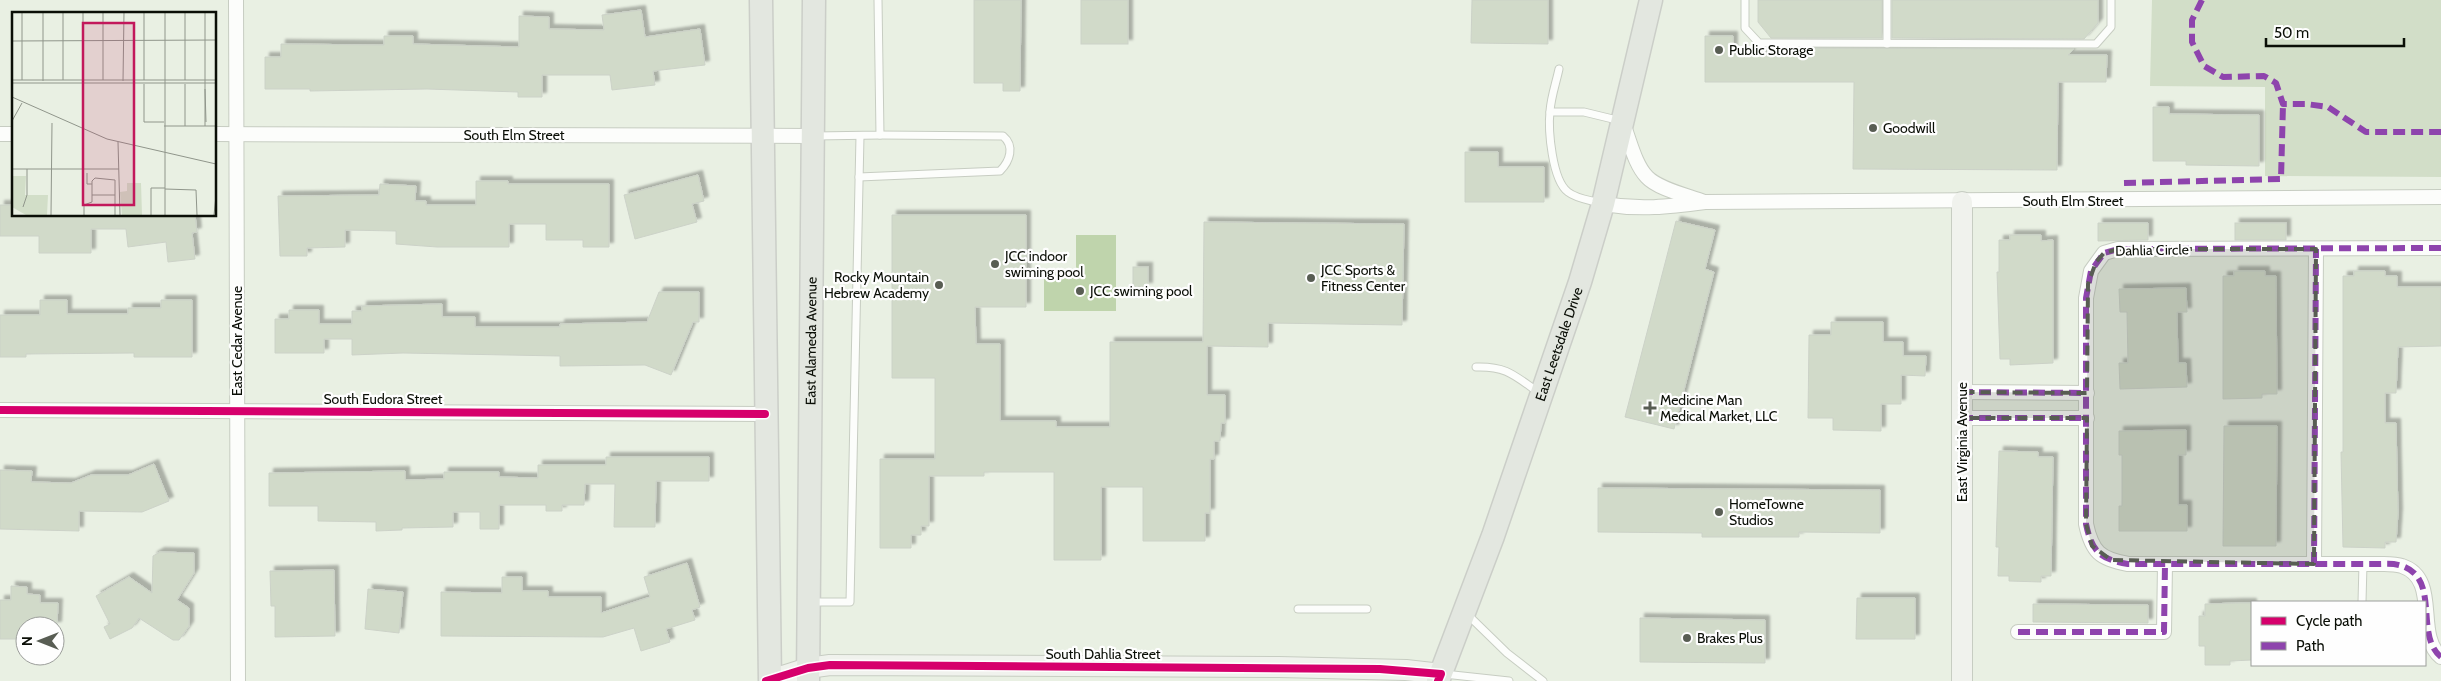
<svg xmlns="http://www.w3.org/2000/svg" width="2441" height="681" font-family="Cabin,sans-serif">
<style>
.green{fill:#d2dec8}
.water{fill:#bfd4ac}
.building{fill:#d1dac9;stroke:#ccd2c8;filter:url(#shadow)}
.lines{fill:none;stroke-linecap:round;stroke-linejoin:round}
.lane-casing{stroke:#c7cdc2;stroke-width:9}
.street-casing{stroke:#c7cdc2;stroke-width:16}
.secondary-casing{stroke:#c7cdc2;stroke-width:22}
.primary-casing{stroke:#cbcec8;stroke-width:25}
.lane{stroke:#fcfdfb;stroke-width:7}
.street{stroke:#fcfdfb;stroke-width:14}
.secondary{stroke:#f0f2ed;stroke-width:20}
.primary{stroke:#e3e7e0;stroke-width:22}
.quiet{stroke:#8e44ad;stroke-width:6;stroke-dasharray:12 6;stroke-linecap:butt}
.cycleway-casing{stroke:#fefefe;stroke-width:11}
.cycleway{stroke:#d6006c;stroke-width:8}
.marked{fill:#585d53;fill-opacity:0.2;stroke:#585d53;stroke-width:4;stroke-dasharray:10 6;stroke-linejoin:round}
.poi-dot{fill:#585d53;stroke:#fefefe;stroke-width:2}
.labels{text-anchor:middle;stroke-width:4.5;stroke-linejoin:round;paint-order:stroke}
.poi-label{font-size:14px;fill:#0a0e06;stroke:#fefefe;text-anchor:start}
.street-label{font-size:14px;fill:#0a0e06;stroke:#fefefe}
.inset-road{fill:none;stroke:#90968b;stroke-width:1}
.view{fill:#c2185b;fill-opacity:0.15;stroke:#c2185b;stroke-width:2.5}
.inset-edge{fill:none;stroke:#0a0e06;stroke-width:2.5}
</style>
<defs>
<filter id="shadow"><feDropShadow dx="4.5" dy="-4.5" stdDeviation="1" flood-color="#0004"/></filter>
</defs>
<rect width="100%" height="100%" fill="#e9f0e3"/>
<polygon class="green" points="2152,0 2441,0 2441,177 2265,176 2265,87 2150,86"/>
<polygon class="water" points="1076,235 1116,235 1116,311 1044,311 1044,271 1076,271"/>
<g class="building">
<polygon points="974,0 1021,0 1020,91 1003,91 1003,83 974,83"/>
<rect x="1081" y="0" width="47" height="44"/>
<polygon points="1472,0 1548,0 1548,44 1471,43"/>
<polygon points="1758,0 1882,0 1882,38 1771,38 1758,22"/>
<polygon points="1892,0 2098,0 2098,23 2084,39 1892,38"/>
<polygon points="641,10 645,37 700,29 705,65 653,71 655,85 612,90 610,75 542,75 542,97 518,97 518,92 427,89 310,91 310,89 265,89 265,57 281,57 281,44 384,45 384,36 413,36 413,44 519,47 519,16 549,17 549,29 604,30 602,15"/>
<polygon points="1705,36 1733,36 1733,55 1787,55 1781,48 2074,49 2068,55 2107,55 2106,82 2058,82 2057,170 1853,169 1854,82 1705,82"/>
<polygon points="2153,107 2169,107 2169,114 2259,115 2259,166 2186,165 2186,161 2153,161"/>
<polygon points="1465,152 1498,152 1498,167 1544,167 1544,202 1465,202"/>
<polygon points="698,175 704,201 692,204 697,222 635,239 624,195"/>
<polygon points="476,181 508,181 508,184 609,184 609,247 583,247 583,240 546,240 546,224 509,224 509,247 437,247 396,244 396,231 345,230 345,247 307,248 307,256 280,256 278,196 379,195 380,184 416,186 415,201 426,201 426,205 476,205"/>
<polygon points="0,205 14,205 14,215 195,215 197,232 192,233 195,259 168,262 166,242 128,247 126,229 91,229 91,253 39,253 39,236 0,236"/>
<polygon points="892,215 1026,215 1026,307 975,307 976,344 1000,344 1000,421 1056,421 1056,427 1110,427 1110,342 1203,342 1204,222 1404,224 1402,325 1268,323 1268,347 1207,346 1207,395 1225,395 1225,423 1221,423 1220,441 1214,441 1214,459 1210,459 1210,513 1205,513 1205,541 1143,541 1143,487 1101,487 1101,560 1054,560 1054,472 984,472 984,476 929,476 929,526 921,526 921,535 911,535 911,548 880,548 880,459 935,459 935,378 892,378"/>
<polygon points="1676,221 1715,230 1705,269 1714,272 1674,429 1625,417"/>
<polygon points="2098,223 2148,223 2148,240 2098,241"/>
<rect x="2235" y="223" width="51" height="17"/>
<polygon points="2010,235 2041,235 2041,241 2053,240 2053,363 2010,365 2010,359 2000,359 1997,272 1999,272 1999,240 2010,240"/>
<rect x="1133" y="267" width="15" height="20"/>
<polygon points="2234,271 2265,271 2265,276 2276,276 2277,394 2262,394 2262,398 2223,399 2223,276 2234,276"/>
<polygon points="2354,271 2385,271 2385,276 2397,276 2397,287 2441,287 2441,346 2398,347 2396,393 2385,393 2385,423 2396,423 2398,513 2396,542 2385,542 2385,548 2343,547 2341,452 2343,452 2343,276 2354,276"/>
<polygon points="2186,288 2187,312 2177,312 2178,363 2186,363 2187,387 2120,389 2119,363 2128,363 2127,312 2120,312 2119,289"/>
<polygon points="659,292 699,292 699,322 693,322 671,375 645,365 560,366 560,356 403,353 352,355 352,339 324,339 324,353 275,353 275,319 289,319 289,310 319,310 319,324 352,324 352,311 362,311 362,306 442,304 442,317 475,317 475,327 560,327 560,324 647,322"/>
<polygon points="40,300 67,300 67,314 128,314 128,308 161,308 161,300 192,300 192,357 134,357 134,353 26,354 26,357 0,357 0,315 40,315"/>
<polygon points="1831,322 1883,322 1883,342 1903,342 1903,356 1926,356 1925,376 1901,375 1901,404 1881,404 1881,431 1833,430 1833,418 1808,418 1809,335 1831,335"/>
<polygon points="2224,426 2277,426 2276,546 2223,546"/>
<polygon points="2186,430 2186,455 2178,455 2178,505 2187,505 2187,531 2119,531 2119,506 2122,506 2122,455 2119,455 2119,431"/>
<polygon points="1999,451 2038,452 2038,457 2053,457 2051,576 2041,576 2041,582 2009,581 2009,576 1998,576 1999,547 1996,547"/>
<polygon points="606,457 709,457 709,481 656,481 655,527 614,527 615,484 585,484 584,505 562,505 562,511 546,511 546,505 499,505 499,529 480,529 480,512 453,512 453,527 402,528 402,530 376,531 376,522 318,521 318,506 269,506 269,473 405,471 405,480 444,479 444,472 499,472 499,477 538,478 538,465 606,465"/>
<polygon points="154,464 169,501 142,512 79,511 79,531 0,529 0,470 32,471 31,482 71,483 91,475 128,475"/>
<polygon points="1598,488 1880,490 1880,533 1799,532 1799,537 1702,537 1702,533 1598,532"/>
<polygon points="160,552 194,553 194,573 177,600 189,608 189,626 179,640 173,640 139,618 132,628 110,639 104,627 110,624 96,596 129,577 152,593 153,556"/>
<polygon points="687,563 700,607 692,610 695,620 666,629 670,642 641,651 634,628 603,637 441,636 441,592 502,593 502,577 522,577 522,591 548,591 548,597 601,597 601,613 650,597 644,577"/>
<polygon points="334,570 335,636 275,637 275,606 271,606 270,571"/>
<polygon points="11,586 27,587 27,594 40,595 40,603 58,603 57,626 25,626 25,639 0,639 0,600 11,600"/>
<polygon points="368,589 403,592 399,633 365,629"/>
<polygon points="1857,598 1915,598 1915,639 1856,639"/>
<polygon points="2238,603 2252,603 2252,660 2230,661 2230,665 2205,665 2205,646 2199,646 2199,616 2205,616 2205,604"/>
<polygon points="2033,604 2148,605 2148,623 2033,622"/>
<polygon points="1640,618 1765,620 1765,663 1640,662"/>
</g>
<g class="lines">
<defs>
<g id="lane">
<polyline points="1745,0 1745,28 1759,43 2096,44 2111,27 2111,0"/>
<polyline points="1887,0 1887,44"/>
<path d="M1559,69c-3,14 -8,28 -9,42 -2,19 2,69 18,81 9,7 22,8 32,11"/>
<polyline points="1550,112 1584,112 1621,121"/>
<polyline points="815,136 880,135 878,0"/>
<path d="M859,177l141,-6c10,-10 15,-25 3,-35l-123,-1"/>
<path d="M1476,367c30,-1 38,8 62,25"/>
<polyline points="812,602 850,602 860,136"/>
<polyline points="2362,602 2363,564"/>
<polyline points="1298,609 1367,609"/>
<polyline points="1467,614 1507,653 1543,681"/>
<polyline points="1444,674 1509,681"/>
</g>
<g id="street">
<polyline points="236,0 238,681"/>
<path d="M1623,124c7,17 12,41 24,53 11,12 42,19 57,25"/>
<polyline points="0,134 14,134"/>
<polyline points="215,134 813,136"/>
<path d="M1603,204c37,6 65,3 102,-2l736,-5"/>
<path d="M2441,248l-323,1 -14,4 -13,18 -5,27v226c6,28 14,35 42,40h247c9,0 19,-1 27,2 39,13 12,69 39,91"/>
<polyline points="1961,392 2087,393"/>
<polyline points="0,410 765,414"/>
<polyline points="1961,418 2087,418"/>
<polyline points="2314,564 2316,249"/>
<polyline points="2018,632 2164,632 2165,564"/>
</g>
<g id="secondary">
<polyline points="1962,202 1962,681"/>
<polyline points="770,680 808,668 830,665 1279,667 1406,670 1441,674"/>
</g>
<g id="primary">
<polyline points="761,0 770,681"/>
<path id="s1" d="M808,681l6,-681"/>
<path id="s2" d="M1438,681l55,-145 87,-254 23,-78 48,-204"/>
</g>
</defs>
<use href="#lane" class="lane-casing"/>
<use href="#street" class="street-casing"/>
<use href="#secondary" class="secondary-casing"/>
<use href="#primary" class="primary-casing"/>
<use href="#lane" class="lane"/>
<use href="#street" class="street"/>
<use href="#secondary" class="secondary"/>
<use href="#primary" class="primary"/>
<g class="quiet">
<polyline points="2202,0 2192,20 2192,42 2204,66 2223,77 2264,76 2276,83 2283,104 2306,104 2328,107 2366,132 2441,132"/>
<polyline points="2124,183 2281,179 2283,104"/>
<path d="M2441,248l-323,1 -14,4 -13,18 -5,27v226c6,28 14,35 42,40h247c9,0 19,-1 27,2 39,13 12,69 39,91"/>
<polyline points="1961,392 2087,393"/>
<polyline points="1961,418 2087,418"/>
<polyline points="2314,564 2316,249"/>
<polyline points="2018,632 2164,632 2165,564"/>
</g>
<defs>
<g id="cycleway">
<polyline points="0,410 765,414"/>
<polyline points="766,681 808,668 830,665 1380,669 1441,674 1438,681"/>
</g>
</defs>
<use href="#cycleway" class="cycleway-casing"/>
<use href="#cycleway" class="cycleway"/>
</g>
<path class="marked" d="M2118,249h198l-2,315 -203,-4 -19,-14 -6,-22 1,-106h-126v-26l126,1 1,-109 8,-22 8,-9z"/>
<g class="poi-dot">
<circle cx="1719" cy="50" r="5"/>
<circle cx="1873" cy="128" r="5"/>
<circle cx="995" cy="264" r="5"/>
<circle cx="1311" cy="278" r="5"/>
<circle cx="939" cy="285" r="5"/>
<circle cx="1080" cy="291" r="5"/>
<path d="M1647.5 400.5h5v5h5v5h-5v5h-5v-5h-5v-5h5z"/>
<circle cx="1719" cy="512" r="5"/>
<circle cx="1687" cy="638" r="5"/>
</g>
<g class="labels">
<g class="poi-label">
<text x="1729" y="55">Public Storage</text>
<text x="1883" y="133">Goodwill</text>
<text x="1005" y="261">JCC indoor<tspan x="1005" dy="16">swiming pool</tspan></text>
<text x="1321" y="275">JCC Sports &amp;<tspan x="1321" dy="16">Fitness Center</tspan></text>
<text x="929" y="282" text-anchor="end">Rocky Mountain<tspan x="929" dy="16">Hebrew Academy</tspan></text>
<text x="1090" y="296">JCC swiming pool</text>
<text x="1660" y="405">Medicine Man<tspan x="1660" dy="16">Medical Market, LLC</tspan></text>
<text x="1729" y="509">HomeTowne<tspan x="1729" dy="16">Studios</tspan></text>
<text x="1697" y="643">Brakes Plus</text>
</g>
<g class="street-label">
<text x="514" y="140">South Elm Street</text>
<text x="2073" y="206">South Elm Street</text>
<text transform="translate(2152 250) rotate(-1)" y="5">Dahlia Circle</text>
<text transform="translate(237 341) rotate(-90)" y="5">East Cedar Avenue</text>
<text dy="5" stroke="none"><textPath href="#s1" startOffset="340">East Alameda Avenue</textPath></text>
<text dy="5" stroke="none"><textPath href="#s2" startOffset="358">East Leetsdale Drive</textPath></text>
<text x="383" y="404">South Eudora Street</text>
<text transform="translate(1962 442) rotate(-90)" y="5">East Virginia Avenue</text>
<text x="1103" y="659">South Dahlia Street</text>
</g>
</g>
<g transform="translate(12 12)">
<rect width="204" height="204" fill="#e9f0e3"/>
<path d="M0,164h14l-1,19h23l-1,20h-21l-14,-8zM115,171h14l1,32h-20l-2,-23 7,-1z" fill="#d2dec8"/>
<path class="inset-road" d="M31,0v69M71,0v118M0,29l204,-1M0,68h204M10,68v-68M51,68v-68M91,68v-68M132,68v-68M173,68v-68M111,69l1,-69M0,71h204M132,72v38h20M193,77l1,33M0,85l95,42 109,25M0,109l10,-18M152,114h52M173,114v-42M193,114v-114M106,130l2,73M0,157h40M40,157h67M75,161v11h5M153,177l31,1 1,25M80,183h23M11,195l4,-12v-26M39,203l1,-92M72,203v-10l8,-3v-21l3,-3 20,2v35M139,203v-27h14M153,203v-203M202,203l2,-19"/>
<path class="view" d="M71,11h51v182h-51z"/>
<rect width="204" height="204" class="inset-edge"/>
</g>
<rect x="2251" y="601" width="175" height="65" fill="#fefefe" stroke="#9c9e9b"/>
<rect x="2261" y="617" width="25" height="8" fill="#d6006c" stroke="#9c9e9b"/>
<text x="2296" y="626" font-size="15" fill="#0a0e06">Cycle path</text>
<rect x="2261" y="642" width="25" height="8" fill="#8e44ad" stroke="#9c9e9b"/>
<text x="2296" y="651" font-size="15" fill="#0a0e06">Path</text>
<g transform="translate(40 641) rotate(270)"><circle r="24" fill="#fefefe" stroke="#9c9e9b"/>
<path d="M0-4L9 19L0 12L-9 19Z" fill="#585d53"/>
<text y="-8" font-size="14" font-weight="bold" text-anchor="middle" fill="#0a0e06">N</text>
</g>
<path d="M2266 38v8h138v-8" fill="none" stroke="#0a0e06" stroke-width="2.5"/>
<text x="2274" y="38" font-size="15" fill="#0a0e06" stroke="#fefefe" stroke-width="4" paint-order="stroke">50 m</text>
</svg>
